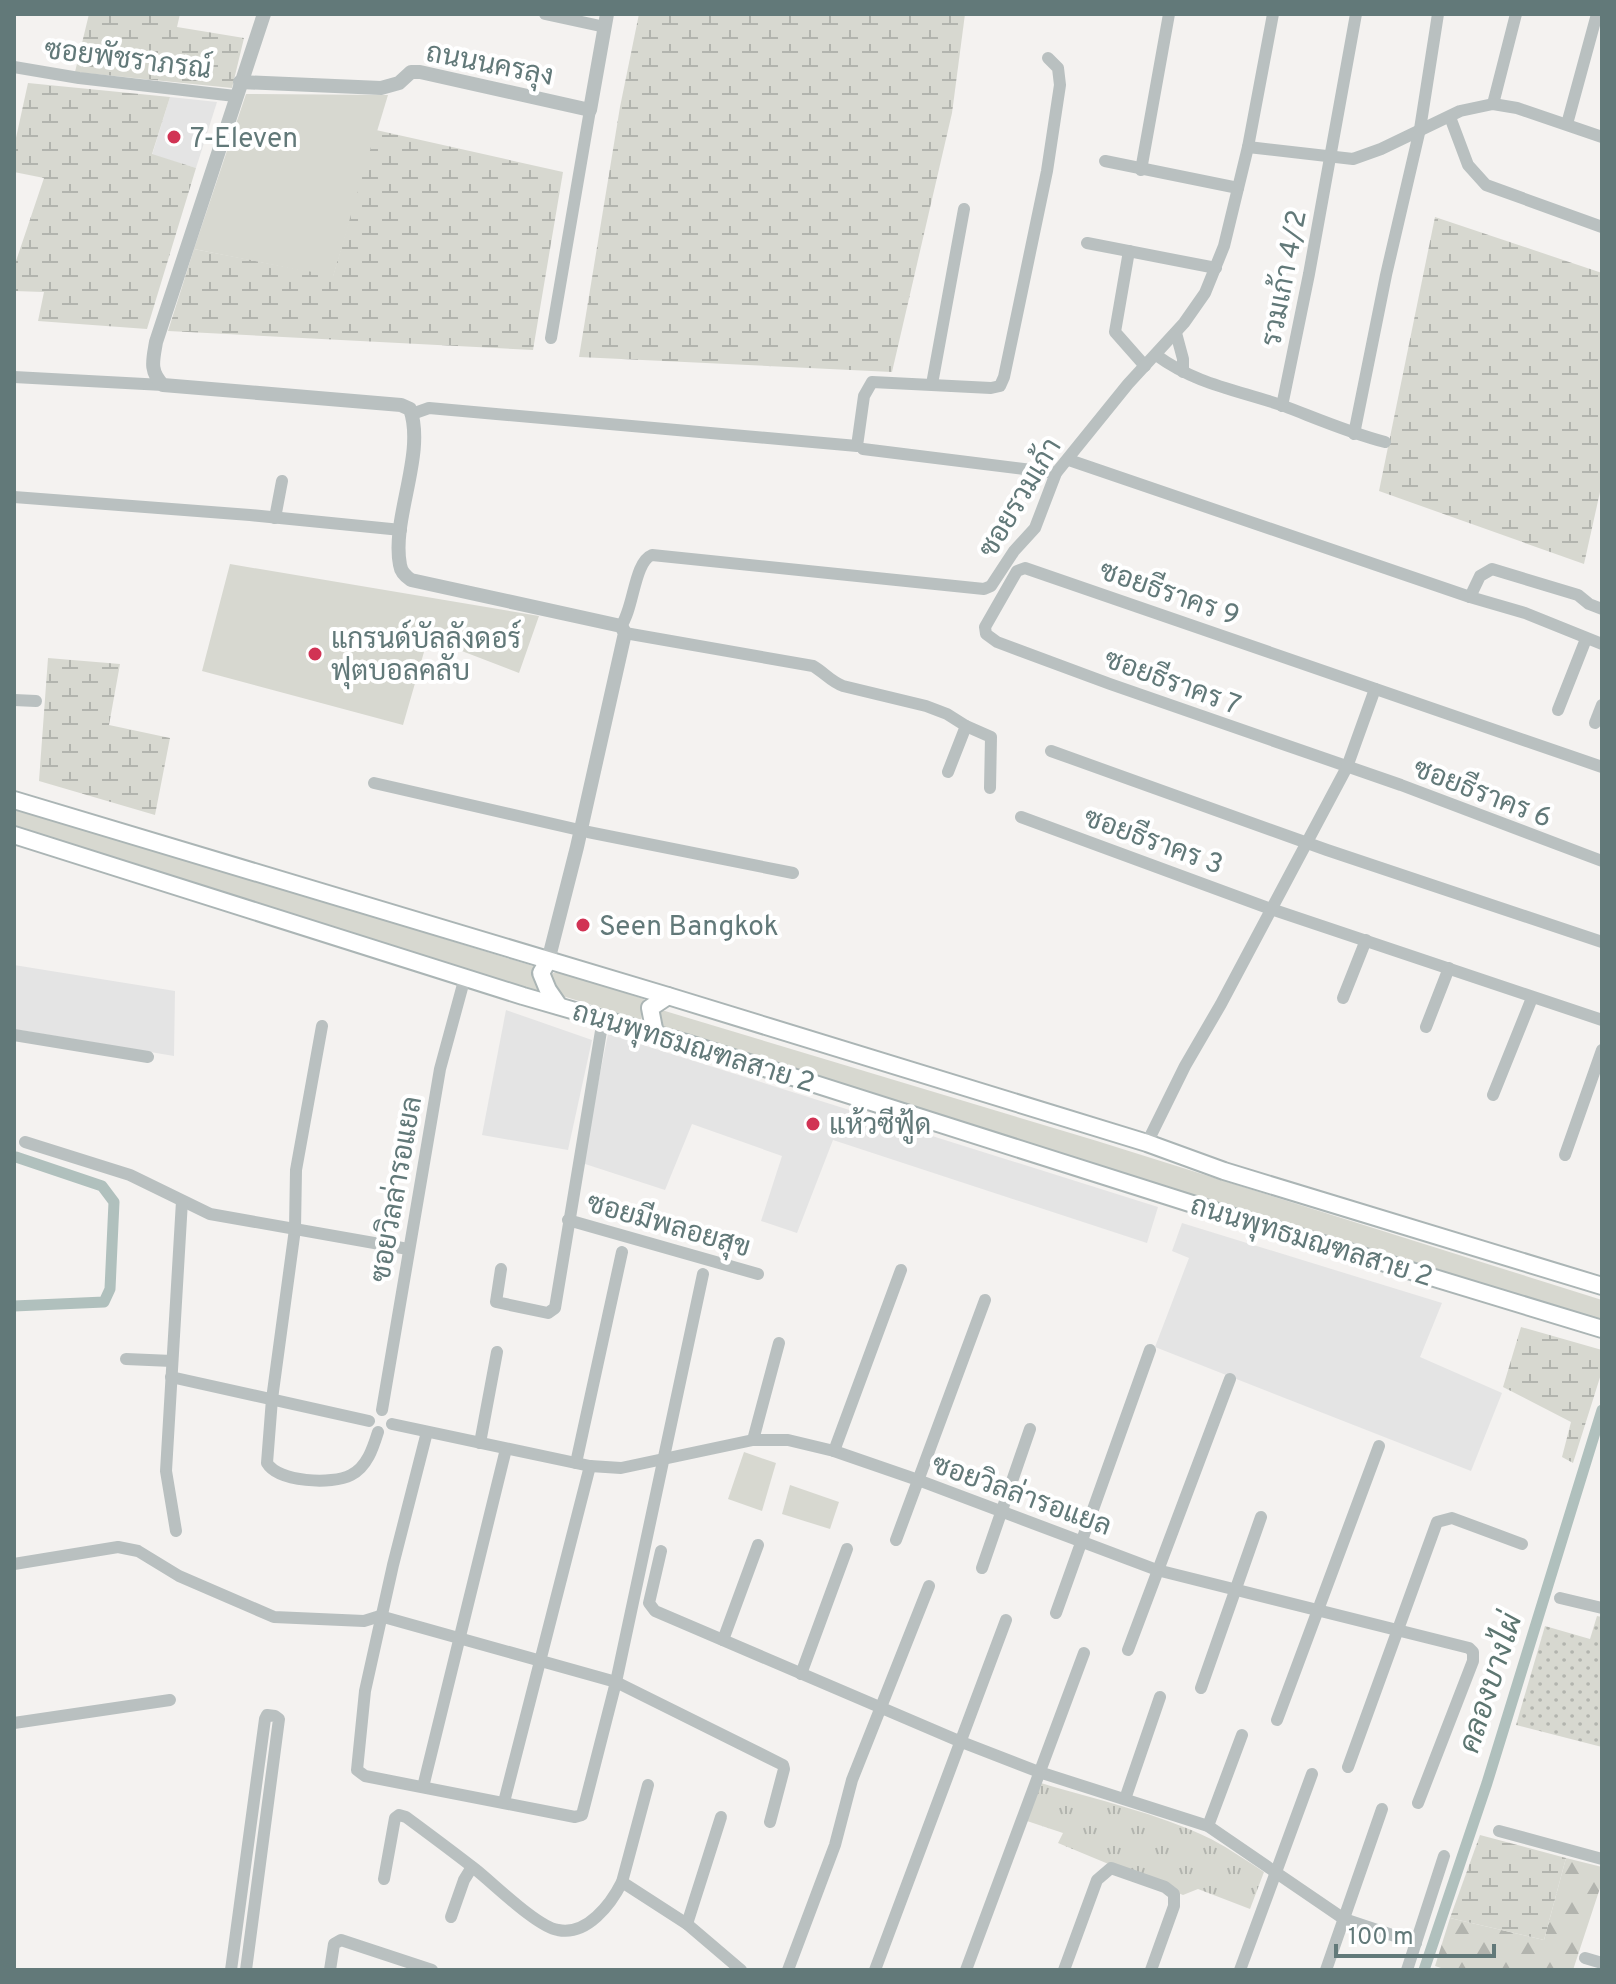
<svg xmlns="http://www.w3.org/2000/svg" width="1616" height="1984" font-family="Overpass,Sarabun,sans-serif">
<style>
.built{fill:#e4e4e4}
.grass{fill:#d7d8d0}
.forest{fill:url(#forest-firs)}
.wetland{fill:url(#wetland-marsh)}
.park{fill:url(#park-tufts)}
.garden{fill:url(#garden-dots)}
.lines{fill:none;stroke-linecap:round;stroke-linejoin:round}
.canal{stroke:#b0c0bd;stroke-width:11}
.secondary-casing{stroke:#abb5b5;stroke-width:20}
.minor{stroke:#b9c0c0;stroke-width:12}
.tertiary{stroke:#b9c0c0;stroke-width:14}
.secondary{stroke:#fff;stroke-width:16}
.poi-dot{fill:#d13354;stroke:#fff;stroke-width:3}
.labels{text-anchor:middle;stroke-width:8;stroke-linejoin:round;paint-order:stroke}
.street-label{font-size:28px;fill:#627979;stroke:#fff}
.poi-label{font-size:28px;fill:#627979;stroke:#fff;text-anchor:start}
.water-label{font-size:30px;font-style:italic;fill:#5d7671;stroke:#fff}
</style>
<defs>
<pattern id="forest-firs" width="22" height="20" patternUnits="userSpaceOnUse" patternTransform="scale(2)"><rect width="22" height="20" fill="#d7d8d0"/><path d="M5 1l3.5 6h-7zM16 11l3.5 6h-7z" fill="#b2b4ae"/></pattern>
<pattern id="wetland-marsh" width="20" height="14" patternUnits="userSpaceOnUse" patternTransform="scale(2)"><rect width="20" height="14" fill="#d7d8d0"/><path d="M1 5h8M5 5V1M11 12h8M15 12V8" fill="none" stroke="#b2b4ae"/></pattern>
<pattern id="park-tufts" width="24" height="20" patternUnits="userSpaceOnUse" patternTransform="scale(2)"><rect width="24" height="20" fill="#d7d8d0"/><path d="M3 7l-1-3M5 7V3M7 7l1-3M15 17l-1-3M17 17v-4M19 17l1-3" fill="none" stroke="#b2b4ae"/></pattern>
<pattern id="garden-dots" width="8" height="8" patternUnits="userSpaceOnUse" patternTransform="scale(2)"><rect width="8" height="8" fill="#d7d8d0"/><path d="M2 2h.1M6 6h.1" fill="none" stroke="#b2b4ae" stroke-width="1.8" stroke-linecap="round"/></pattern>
</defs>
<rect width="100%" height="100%" fill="#f4f2f0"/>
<g class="built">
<polygon points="170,97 217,102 196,168 152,155"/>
<polygon points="14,965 175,991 174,1056 14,1029"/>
<polygon points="506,1010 592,1040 568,1150 482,1135"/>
<polygon points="608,1034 1158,1207 1147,1243 833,1140 797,1233 761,1221 782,1156 692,1124 665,1190 582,1163"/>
<polygon points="1182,1223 1442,1303 1420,1357 1502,1393 1471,1471 1155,1347 1189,1258 1172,1251"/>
</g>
<g class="grass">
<polygon points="246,94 388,95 333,277 194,249"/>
<polygon points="230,564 539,616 519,673 428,638 403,725 202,671"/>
<polygon points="14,806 533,966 540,992 14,830"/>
<polygon points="559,972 644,999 641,1020 556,994 549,974"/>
<polygon points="655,1011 665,1011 1097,1141 1602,1300 1602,1320 1043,1149 663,1027 656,1022"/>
<polygon points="744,1452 776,1463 762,1511 728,1499"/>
<polygon points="790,1485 839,1502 830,1529 782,1514"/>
</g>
<polygon class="forest" points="1566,1858 1602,1867 1602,1882 1573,1970 1447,1970 1435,1966 1450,1918 1544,1940"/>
<g class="wetland">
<polygon points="89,14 180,14 177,27 244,38 232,88 75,72"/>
<polygon points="639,14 965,14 952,113 892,372 579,357 620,107"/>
<polygon points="28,83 170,97 152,154 196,168 147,329 38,321 44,292 14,291 14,267 44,178 14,172 14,147"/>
<polygon points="376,130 563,172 533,350 168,331 194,249 333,276"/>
<polygon points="1435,217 1602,273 1602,483 1584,564 1379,491"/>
<polygon points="48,658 120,664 109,725 170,738 155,815 39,781"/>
<polygon points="1521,1327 1602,1350 1602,1371 1573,1463 1562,1457 1571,1422 1503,1387"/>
<polygon points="1480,1835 1566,1858 1544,1940 1450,1918"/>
</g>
<path class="park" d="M1041,1783c56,17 117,30 170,56 19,10 36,22 53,33l-14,37 -52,-20 -15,6 -125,-52 5,-10 -36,-12z"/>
<polygon class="garden" points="1597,1616 1602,1617 1602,1747 1516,1725 1545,1626 1590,1639"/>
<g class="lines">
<g class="canal">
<polyline points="14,1306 104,1302 110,1289 114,1202 102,1186 16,1157"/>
<polyline points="1424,1970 1487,1783 1602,1410"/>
</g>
<defs>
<g id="secondary">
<polyline points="14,800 668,996 1147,1143 1224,1171 1602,1286"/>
<polyline points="14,835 523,996 686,1043 1224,1214 1602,1329"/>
<polyline points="548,961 541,973 548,990 559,1006"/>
<polyline points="655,1034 650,1008 668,996"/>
</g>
</defs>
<use href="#secondary" class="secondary-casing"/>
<g class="minor">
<polyline points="545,14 605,27"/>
<polyline points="14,67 79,78 235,96"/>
<polyline points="1493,104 1516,14"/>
<polyline points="1450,117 1468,165 1486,185 1602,227"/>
<polyline points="1567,124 1597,14"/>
<polyline points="1248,147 1353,159 1381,149 1460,111 1493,104 1517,108 1602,137"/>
<polyline points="1105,161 1238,188"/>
<polyline points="1141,170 1169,14"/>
<polyline points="1087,243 1216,268"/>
<polyline points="1129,251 1115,332 1145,366"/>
<polyline points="1176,333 1183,359 1183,372"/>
<polyline points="551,338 590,110"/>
<path d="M1156,355c41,30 82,35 128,51 34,13 66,27 101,36"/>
<polyline points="14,377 163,385"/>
<polyline points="932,384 964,209"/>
<polyline points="1282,406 1309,274 1356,14"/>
<polyline points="412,414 429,408 857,446 864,396 872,382 991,388 1000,386 1004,377 1047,171 1060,85 1058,68 1048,58"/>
<polyline points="1354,434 1386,275 1420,129 1438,14"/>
<polyline points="863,449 1056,473"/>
<polyline points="1069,460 1470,597 1525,613 1602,644"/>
<polyline points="14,497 250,515 401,530"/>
<polyline points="275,518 282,481"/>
<polyline points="1470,597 1480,576 1492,569 1578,595 1589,604 1602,609"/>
<path d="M621,626c13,-18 13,-64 31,-71l332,34 7,-3 23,-35 21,-23 21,-55 72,-89 56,-61 21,-30 19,-47 24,-99 25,-133"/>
<path d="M625,633l188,33c12,7 17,15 30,20l83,20 21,8 19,12 -18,46"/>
<polyline points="14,700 36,701"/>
<polyline points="1558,710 1586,639"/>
<polyline points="1595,723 1602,705"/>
<polyline points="966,726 991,737 990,788"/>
<polyline points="1051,751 1327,850 1602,942"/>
<polyline points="1602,767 1025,568 1017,571 985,627 986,634 997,642 1110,684 1401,785 1602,861"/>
<polyline points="374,783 588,832 793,873"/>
<polyline points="1021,817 1271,909 1602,1020"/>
<polyline points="1343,998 1366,940"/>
<path d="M322,1026l-26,144 -1,59 -23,170 -5,64c11,19 65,22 84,12 16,-8 22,-27 27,-43"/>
<polyline points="1426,1027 1449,968"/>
<polyline points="14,1035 148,1057"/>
<polyline points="1493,1095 1532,998"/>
<polyline points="25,1142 130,1175 210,1214 408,1249"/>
<polyline points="1147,1143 1185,1066 1221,1004 1347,767 1375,689"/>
<polyline points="1565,1155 1602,1050"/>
<polyline points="568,1220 758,1274"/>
<polyline points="501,1269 496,1302 548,1313 555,1308 603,1019"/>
<polyline points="126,1359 172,1361"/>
<polyline points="171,1377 369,1421"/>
<polyline points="382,1410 440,1069 465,977"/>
<polyline points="392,1424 590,1466 621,1468 753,1440 788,1440 834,1451 918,1480 1157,1570 1469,1648 1473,1652 1473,1661 1418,1803"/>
<polyline points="427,1432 393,1565 365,1691 357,1770 365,1776 575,1817 582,1815 616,1682 703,1274"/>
<polyline points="753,1440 779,1343"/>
<polyline points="480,1443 497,1352"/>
<polyline points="834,1451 901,1270"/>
<polyline points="576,1463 622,1252"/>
<polyline points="176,1531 166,1471 182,1201"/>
<polyline points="896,1540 985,1300"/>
<polyline points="661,1551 649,1603 655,1611 959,1741 1039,1772 1208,1826 1344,1919 1416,1943"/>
<polyline points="14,1564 118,1547 138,1551 179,1576 274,1617 364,1621 380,1616 616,1682 783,1765 784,1769 770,1822"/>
<polyline points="982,1568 1030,1429"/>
<polyline points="1560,1598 1602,1608"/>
<polyline points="1056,1613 1150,1350"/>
<polyline points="723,1640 758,1545"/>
<polyline points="1128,1650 1230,1379"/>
<polyline points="801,1674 847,1549"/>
<polyline points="1201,1688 1261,1517"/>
<polyline points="1277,1720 1379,1446"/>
<polyline points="14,1723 170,1700"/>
<polyline points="1348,1767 1437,1522 1452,1518 1522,1544"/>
<polyline points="423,1787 506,1449"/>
<polyline points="1125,1799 1160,1697"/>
<polyline points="504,1802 590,1466"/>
<polyline points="1208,1826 1242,1735"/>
<polyline points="1499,1831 1602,1859"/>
<path d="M384,1879l11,-61 4,-3 7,2c23,17 46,34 69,52 18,14 62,58 83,61 29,6 53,-26 64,-48l26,-97"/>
<polyline points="622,1882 687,1924 741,1970"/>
<polyline points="451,1917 464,1880 472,1867"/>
<polyline points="687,1924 721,1817"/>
<polyline points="1585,1958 1602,1963"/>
<polyline points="231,1970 265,1719 267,1715 275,1716 279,1719 246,1970"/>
<polyline points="330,1970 334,1944 341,1940 432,1970"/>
<polyline points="788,1970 835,1845 852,1780 929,1586"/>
<polyline points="875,1970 1006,1620"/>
<polyline points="966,1970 1084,1653"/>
<polyline points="1064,1970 1097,1880 1111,1868 1165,1887 1174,1894 1174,1906 1151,1970"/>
<polyline points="1240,1970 1312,1774"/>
<polyline points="1326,1970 1382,1809"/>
<polyline points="1407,1970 1444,1856"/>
</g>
<g class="tertiary">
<path d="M264,14l-108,328c-3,18 -7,29 7,43l238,20 9,4c16,45 -19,110 -10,156 1,7 5,11 11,15l210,46 4,7 -48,214 -29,114"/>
<polyline points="240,82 381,88 399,83 411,72 420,72 590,110 607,14"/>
</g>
<use href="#secondary" class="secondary"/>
</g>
<g class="poi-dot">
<circle cx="174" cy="137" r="8"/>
<circle cx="315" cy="654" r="8"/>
<circle cx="583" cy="925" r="8"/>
<circle cx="813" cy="1124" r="8"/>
</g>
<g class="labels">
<g class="street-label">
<text transform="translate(128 58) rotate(7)" y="10">ซอยพัชราภรณ์</text>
<text transform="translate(490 63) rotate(11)" y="10">ถนนนครลุง</text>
<text transform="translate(1283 278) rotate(-79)" y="10">รวมเก้า 4/2</text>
<text transform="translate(1019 497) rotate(-59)" y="10">ซอยรวมเก้า</text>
<text transform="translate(1170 592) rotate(19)" y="10">ซอยธีราคร 9</text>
<text transform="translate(1173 681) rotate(20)" y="10">ซอยธีราคร 7</text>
<text transform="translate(1483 792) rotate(21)" y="10">ซอยธีราคร 6</text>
<text transform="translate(1154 840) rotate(20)" y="10">ซอยธีราคร 3</text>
<text transform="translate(694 1046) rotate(17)" y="10">ถนนพุทธมณฑลสาย 2</text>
<text transform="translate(395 1189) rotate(-80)" y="10">ซอยวิลล่ารอแยล</text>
<text transform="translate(669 1224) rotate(16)" y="10">ซอยมีพลอยสุข</text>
<text transform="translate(1312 1240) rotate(17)" y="10">ถนนพุทธมณฑลสาย 2</text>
<text transform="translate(1022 1494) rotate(20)" y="10">ซอยวิลล่ารอแยล</text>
</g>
<g class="poi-label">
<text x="190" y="147">7-Eleven</text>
<text x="331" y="648">แกรนด์บัลลังดอร์<tspan x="331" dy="32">ฟุตบอลคลับ</tspan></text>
<text x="599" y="935">Seen Bangkok</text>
<text x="829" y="1134">แห้วซีฟู้ด</text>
</g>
<g class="water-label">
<text transform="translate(1490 1683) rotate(-72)" y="10">คลองบางไผ่</text>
</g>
</g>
<rect width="1616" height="1984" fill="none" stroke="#627979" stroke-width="32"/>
<path d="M1336 1944v12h158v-12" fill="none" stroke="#627979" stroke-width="4"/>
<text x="1348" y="1944" font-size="24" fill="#627979" stroke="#ffffff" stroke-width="6" paint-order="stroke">100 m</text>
</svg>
